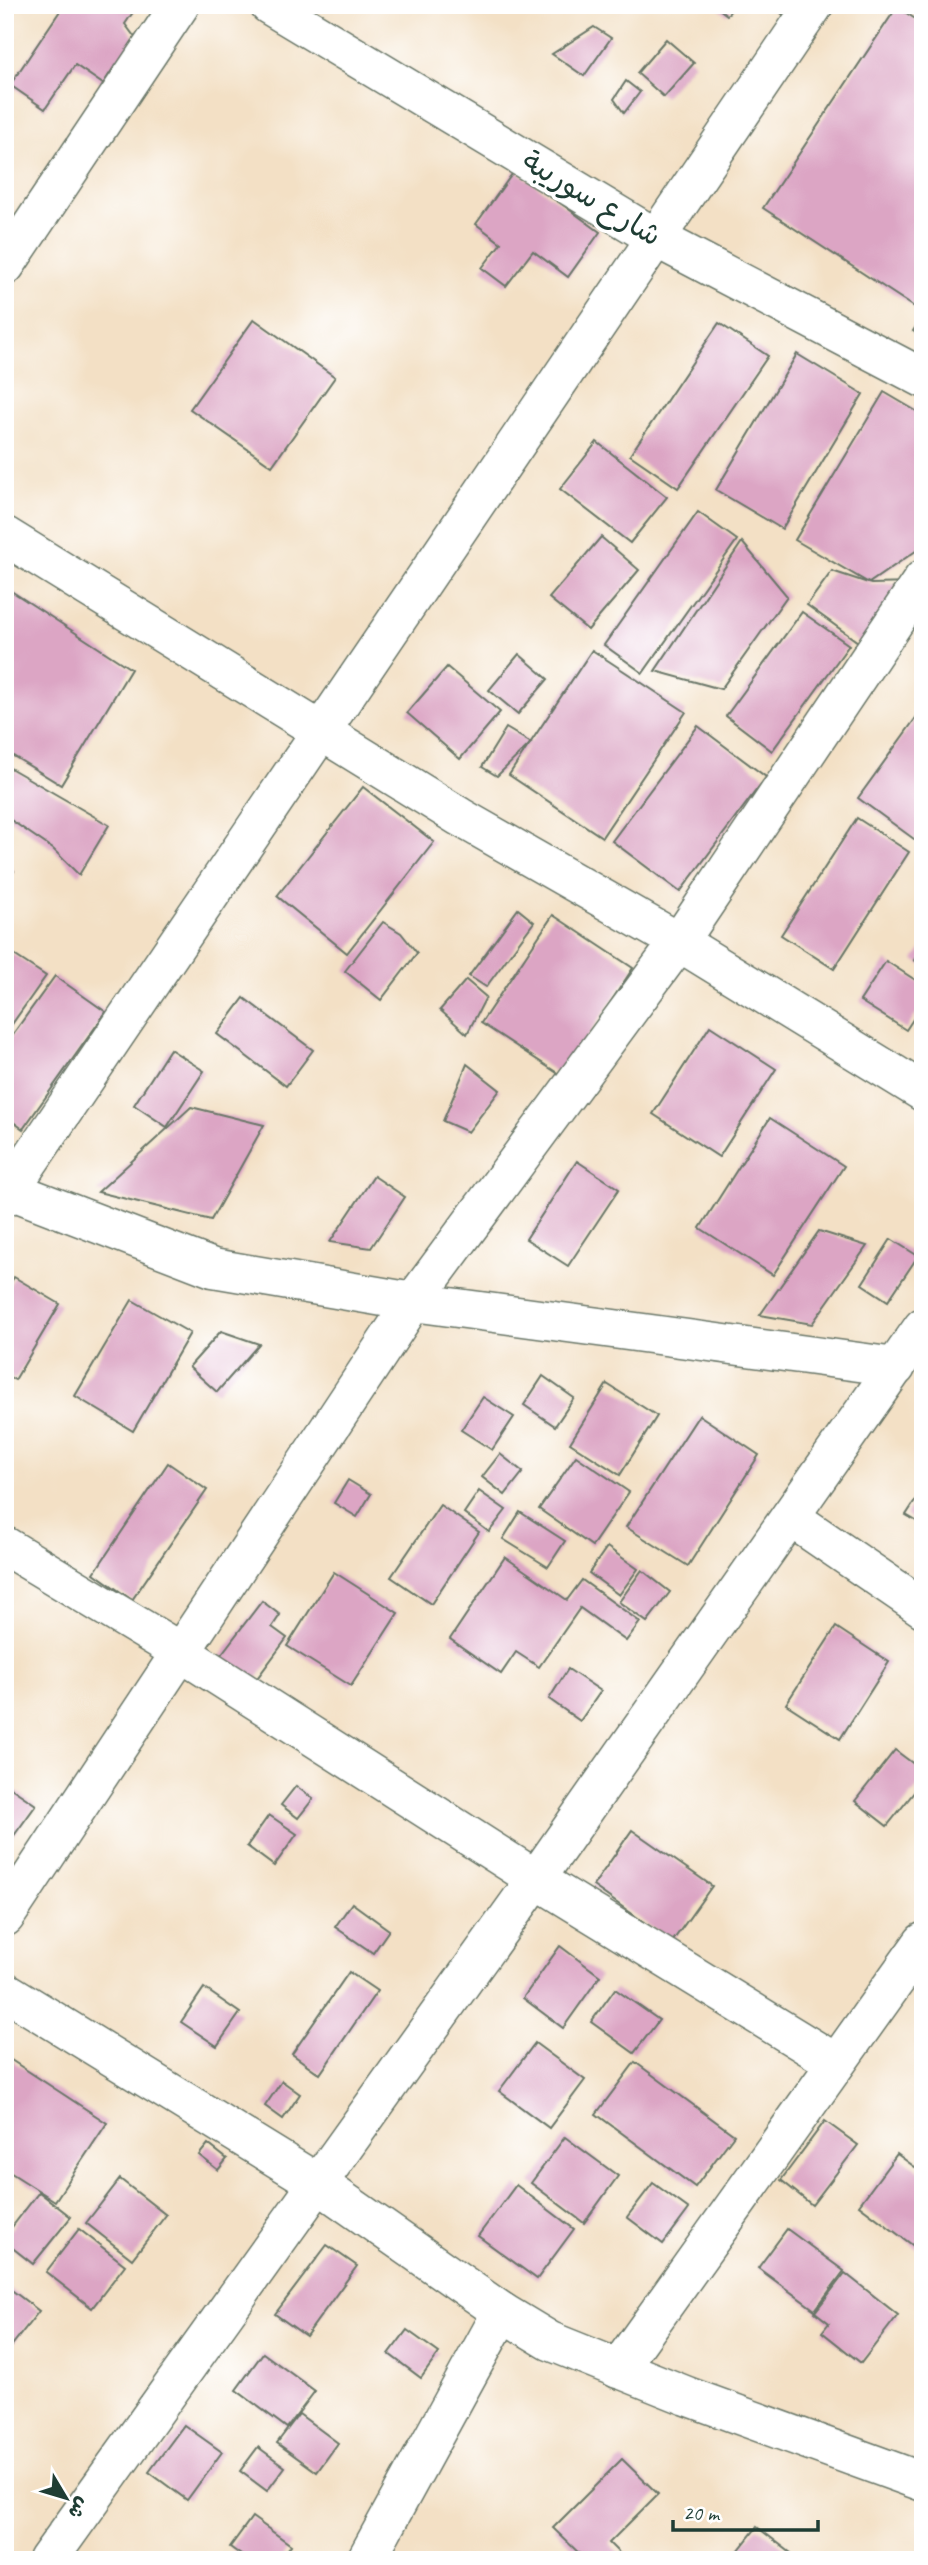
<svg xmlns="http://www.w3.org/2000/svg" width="928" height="2565" font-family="Caveat,'Playpen Sans Arabic',sans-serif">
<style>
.building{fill:#dca5c4}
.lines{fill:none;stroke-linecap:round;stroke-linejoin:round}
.minor-casing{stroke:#697667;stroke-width:41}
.minor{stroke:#fff;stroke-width:38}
.labels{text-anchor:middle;stroke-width:7;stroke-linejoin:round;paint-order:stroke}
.street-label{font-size:30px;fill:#1f3d34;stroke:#fff}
</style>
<rect width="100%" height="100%" fill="#fff"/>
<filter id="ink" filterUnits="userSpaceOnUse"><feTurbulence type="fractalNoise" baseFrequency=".0143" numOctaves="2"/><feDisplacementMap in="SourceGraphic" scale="14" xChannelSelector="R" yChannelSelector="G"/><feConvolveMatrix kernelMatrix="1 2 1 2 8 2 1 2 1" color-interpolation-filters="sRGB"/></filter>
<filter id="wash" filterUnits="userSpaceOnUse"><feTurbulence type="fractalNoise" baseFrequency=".00686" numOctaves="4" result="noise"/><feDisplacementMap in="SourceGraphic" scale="28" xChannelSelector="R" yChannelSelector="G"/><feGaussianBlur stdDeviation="1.57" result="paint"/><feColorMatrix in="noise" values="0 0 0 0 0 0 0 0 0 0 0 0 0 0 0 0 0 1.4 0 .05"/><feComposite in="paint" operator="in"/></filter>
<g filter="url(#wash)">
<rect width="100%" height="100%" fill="#f3e0c5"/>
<g id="blocks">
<g class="building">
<polygon points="64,5 138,5 125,24 142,47 122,77 114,67 103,84 75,65 45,109 10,85"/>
<polygon points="714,5 735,5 727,15"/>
<polygon points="772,5 801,5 789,20"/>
<polygon points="897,7 923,24 922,312 763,208"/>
<polygon points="594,27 611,38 584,76 552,54"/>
<polygon points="666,39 694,63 664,97 637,73"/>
<polygon points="626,81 640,92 624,113 614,99"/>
<polygon points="515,170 600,232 568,277 533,251 506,286 482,268 501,243 476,224"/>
<polygon points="923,316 923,338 913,331"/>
<polygon points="254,319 335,377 272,466 190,409"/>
<polygon points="719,323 768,356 678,488 630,455"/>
<polygon points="797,354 863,394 782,529 716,490"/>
<polygon points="884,392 923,415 923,546 869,583 795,540"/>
<polygon points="597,442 667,497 630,543 560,489"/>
<polygon points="698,512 737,540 643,673 604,645"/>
<polygon points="601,537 639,570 588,630 549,598"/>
<polygon points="742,542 787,596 721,689 655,671"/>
<polygon points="832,571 871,584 912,583 865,647 807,605"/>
<polygon points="5,587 131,669 61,785 5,751"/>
<polygon points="802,612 849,645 772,751 726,716"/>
<polygon points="592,650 686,712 602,837 509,775"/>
<polygon points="519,654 548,679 518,714 489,690"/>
<polygon points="447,667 500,712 460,759 407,713"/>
<polygon points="923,708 923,836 918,842 858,798"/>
<polygon points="698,726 766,777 680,892 612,841"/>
<polygon points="506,728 531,743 497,776 482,767"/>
<polygon points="5,765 109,825 79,875 53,849 5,816"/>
<polygon points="363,787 434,842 347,953 277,896"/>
<polygon points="857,818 909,852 834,969 781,935"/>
<polygon points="5,858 14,871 5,883"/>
<polygon points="518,909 534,922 486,987 469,976"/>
<polygon points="553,915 633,968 562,1076 481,1023"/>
<polygon points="383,922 401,933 417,953 381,1000 345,971"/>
<polygon points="923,947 923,966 914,960"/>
<polygon points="5,949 46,976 5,1034"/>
<polygon points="886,961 923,985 923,1004 906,1030 860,1001"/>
<polygon points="55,976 106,1012 23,1129 5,1116 5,1045"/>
<polygon points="466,980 486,997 467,1034 440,1010"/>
<polygon points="244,998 313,1050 286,1086 217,1034"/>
<polygon points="710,1026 776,1069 719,1157 653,1114"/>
<polygon points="170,1049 204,1071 167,1127 134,1105"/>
<polygon points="467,1064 500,1090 468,1132 443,1121"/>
<polygon points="191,1107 264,1125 211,1220 98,1192"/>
<polygon points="770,1118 844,1166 773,1275 700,1228"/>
<polygon points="577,1161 619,1189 568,1266 526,1239"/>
<polygon points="374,1176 405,1197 371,1248 330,1242"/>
<polygon points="819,1231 867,1246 812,1324 760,1315"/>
<polygon points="891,1239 918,1256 888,1301 862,1284"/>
<polygon points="14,1277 60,1304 15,1380 5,1375 5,1292"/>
<polygon points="132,1300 190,1333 133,1431 75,1396"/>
<polygon points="221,1331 259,1344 217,1392 189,1367"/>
<polygon points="543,1376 574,1398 555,1426 524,1405"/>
<polygon points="607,1384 657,1416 620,1475 570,1443"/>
<polygon points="483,1397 514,1417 492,1450 461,1430"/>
<polygon points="699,1415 759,1455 688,1566 626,1527"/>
<polygon points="500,1454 523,1472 505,1495 482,1477"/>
<polygon points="576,1456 629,1492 592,1546 539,1509"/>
<polygon points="168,1463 207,1490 132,1600 94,1573"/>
<polygon points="348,1480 371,1494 357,1517 334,1503"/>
<polygon points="923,1489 923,1525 906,1515"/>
<polygon points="479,1491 506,1510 489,1532 464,1513"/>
<polygon points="440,1505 479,1532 431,1604 391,1577"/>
<polygon points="520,1512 565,1541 548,1567 503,1539"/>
<polygon points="607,1547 638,1569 619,1595 589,1573"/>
<polygon points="505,1557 567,1600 582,1580 640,1622 626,1641 580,1608 539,1667 516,1652 501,1674 450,1639"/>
<polygon points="642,1570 670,1592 647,1622 619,1602"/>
<polygon points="334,1572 398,1613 351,1686 287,1646"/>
<polygon points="262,1601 280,1615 272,1627 287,1638 255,1681 220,1656"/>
<polygon points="836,1627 889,1662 840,1739 786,1704"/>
<polygon points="568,1669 601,1691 580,1721 549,1699"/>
<polygon points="895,1750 923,1771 923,1781 887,1826 855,1801"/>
<polygon points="5,1784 36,1805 5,1848"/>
<polygon points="296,1786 313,1799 298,1818 281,1805"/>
<polygon points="269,1815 297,1834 274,1866 247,1846"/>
<polygon points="632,1830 712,1886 672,1942 593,1886"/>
<polygon points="352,1903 389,1930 373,1953 335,1927"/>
<polygon points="560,1946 600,1976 563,2028 523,1998"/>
<polygon points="349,1972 377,1991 320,2074 292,2054"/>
<polygon points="204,1988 240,2013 217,2046 181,2022"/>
<polygon points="615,1989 659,2020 634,2053 591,2022"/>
<polygon points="535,2043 585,2080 549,2128 499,2091"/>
<polygon points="5,2056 107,2123 55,2201 5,2169"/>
<polygon points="635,2062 734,2135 695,2187 596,2114"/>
<polygon points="282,2081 300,2094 283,2119 265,2106"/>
<polygon points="825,2121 858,2145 812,2205 781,2180"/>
<polygon points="565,2137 618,2176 584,2223 531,2183"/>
<polygon points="208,2144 227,2159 218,2170 199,2155"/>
<polygon points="897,2154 923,2173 923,2253 859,2205"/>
<polygon points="120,2179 166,2215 132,2259 86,2223"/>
<polygon points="653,2183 689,2209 663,2244 627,2217"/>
<polygon points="516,2185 574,2229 537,2279 478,2236"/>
<polygon points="39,2192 71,2217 33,2264 5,2242 5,2236"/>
<polygon points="79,2229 125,2265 92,2308 46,2272"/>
<polygon points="787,2229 844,2271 815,2310 758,2268"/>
<polygon points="327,2245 357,2266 306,2336 275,2314"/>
<polygon points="845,2273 898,2315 861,2363 822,2332 829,2323 815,2312"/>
<polygon points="5,2285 39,2311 5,2354"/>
<polygon points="407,2330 439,2353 421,2378 389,2354"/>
<polygon points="263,2353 315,2391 287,2428 236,2390"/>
<polygon points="299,2414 338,2443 317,2472 277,2443"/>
<polygon points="184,2425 222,2452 187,2500 149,2472"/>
<polygon points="258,2447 285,2467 267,2491 240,2471"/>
<polygon points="622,2459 658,2494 609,2543 626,2560 586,2560 553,2528"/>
<polygon points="252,2517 291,2545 280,2560 248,2560 230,2547"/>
<polygon points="757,2527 800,2560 731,2560"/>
</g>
</g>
</g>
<g filter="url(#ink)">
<use href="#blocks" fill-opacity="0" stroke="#697667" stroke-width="2"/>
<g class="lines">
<defs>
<g id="minor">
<polyline points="269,5 656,238 923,378"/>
<polyline points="5,266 180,5"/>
<polyline points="5,536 460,817 679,942 923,1092"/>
<polyline points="5,1188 213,1268 413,1302 896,1367"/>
<polyline points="5,1197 814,5"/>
<polyline points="790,1517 923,1608"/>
<polyline points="5,1546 179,1651 536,1879 836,2063"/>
<polyline points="5,1917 413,1302 679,942 923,579"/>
<polyline points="5,1991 319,2184 502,2312 550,2341 687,2396 923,2482"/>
<polyline points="618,2369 923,1942"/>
<polyline points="48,2560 536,1879 923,1327"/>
<polyline points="366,2560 502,2312"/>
</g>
</defs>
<use href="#minor" class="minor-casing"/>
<use href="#minor" class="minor"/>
</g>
</g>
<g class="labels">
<g class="street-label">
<text transform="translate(592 198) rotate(31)" y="10">شارع سوريبة</text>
</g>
</g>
<rect width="928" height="2565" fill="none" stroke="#fff" stroke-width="28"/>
<g transform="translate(66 2498) rotate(128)" stroke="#ffffff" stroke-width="5" paint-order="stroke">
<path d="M0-5L12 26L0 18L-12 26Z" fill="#1f3d34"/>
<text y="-10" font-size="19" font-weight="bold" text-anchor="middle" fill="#1f3d34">ش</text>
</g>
<path d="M673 2520v10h145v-10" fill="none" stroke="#1f3d34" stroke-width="3.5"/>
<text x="683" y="2520" font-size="21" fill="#1f3d34" stroke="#ffffff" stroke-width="5" paint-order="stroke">20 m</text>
</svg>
